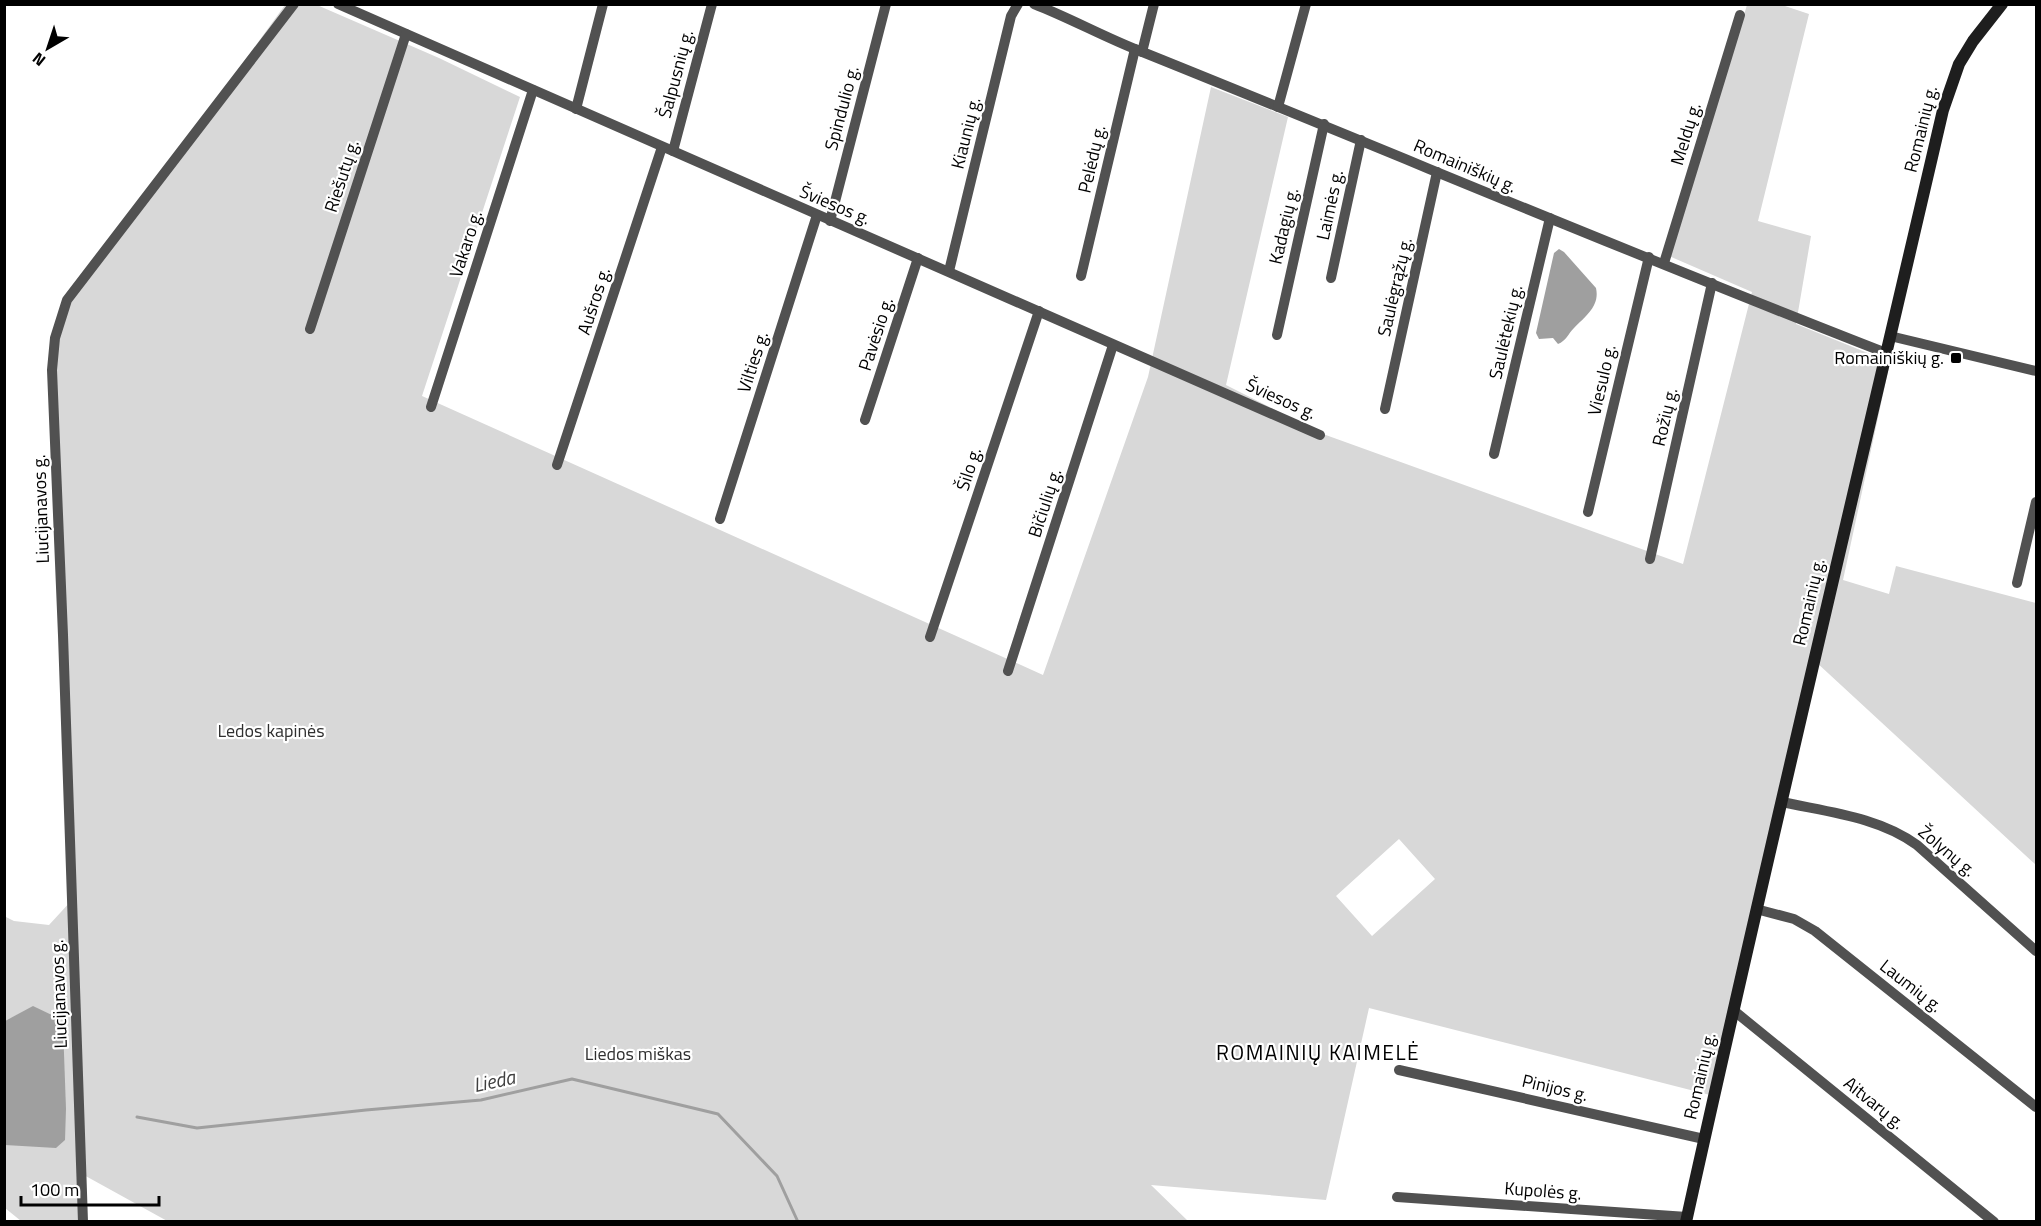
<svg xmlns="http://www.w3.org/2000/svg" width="2041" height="1226" font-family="'Titillium Web',sans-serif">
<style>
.green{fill:#d8d8d8;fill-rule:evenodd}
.water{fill:#9f9f9f}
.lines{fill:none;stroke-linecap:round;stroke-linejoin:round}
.stream{stroke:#9f9f9f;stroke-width:3}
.minor{stroke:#515151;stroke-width:10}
.secondary{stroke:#1e1e1e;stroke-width:12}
.poi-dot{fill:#000;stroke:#fff;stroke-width:2}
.labels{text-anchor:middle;stroke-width:4.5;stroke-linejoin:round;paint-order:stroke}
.street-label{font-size:18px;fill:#000;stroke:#fff}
.poi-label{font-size:18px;fill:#000;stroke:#fff;text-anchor:end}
.park-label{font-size:18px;fill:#2f2f2f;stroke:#fff}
.water-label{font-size:20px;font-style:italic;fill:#404040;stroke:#fff}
.quarter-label{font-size:21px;letter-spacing:1.5px;fill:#000;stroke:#fff}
</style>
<rect width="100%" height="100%" fill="#fff"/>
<path class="green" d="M285,5h32l122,53 81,39 -98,299 621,279 105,-298 63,-290 77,30 -62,268 97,49 360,130 69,-272 -83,-36 78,-251h35l27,9 -51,207 53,15 -15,88 94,38 -47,218 46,14 7,-28 140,37v262l-220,-203 -102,434 -345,-88 -43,192 -175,-15 37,36 -1019,1 -87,-48 1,47h-62l-16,-13v-63l3,-2 26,-136 -29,14 -1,-105 10,5 35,4 23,-25 -20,-530 10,-58zM1399,839l36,40 -63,57 -36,-40z"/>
<g class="water">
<path d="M1559,249l5,3 32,36c4,18 -10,28 -22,40 -6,6 -8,13 -16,16l-5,-6 -14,1 -3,-6 18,-80z"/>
<polygon points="33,1006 56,1017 63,1026 66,1109 65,1140 56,1148 5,1145 5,1021"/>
</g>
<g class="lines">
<polyline class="stream" points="137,1117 197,1128 366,1110 481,1100 572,1079 718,1114 777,1176 798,1222"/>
<g class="minor">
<polyline points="338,4 1320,435"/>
<path d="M1034,4c36,14 70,33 106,47 249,100 496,205 746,302"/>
<polyline points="1142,52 1154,4"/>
<polyline points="1278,107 1306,4"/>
<polyline points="576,109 603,4"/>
<polyline points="673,151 712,4"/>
<polyline points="830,221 886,4"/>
<polyline points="1664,263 1740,15"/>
<polyline points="949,271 1011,16 1018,4"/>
<polyline points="1081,276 1135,49"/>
<polyline points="1331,278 1361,140"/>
<polyline points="310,329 406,34"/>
<polyline points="1277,335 1324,124"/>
<polyline points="1890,336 2036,371"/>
<polyline points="431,407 533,90"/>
<polyline points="1385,409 1437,172"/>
<polyline points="865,420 918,258"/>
<polyline points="1494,454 1550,218"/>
<polyline points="557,465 662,147"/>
<polyline points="1588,512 1649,257"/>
<polyline points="720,519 817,215"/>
<polyline points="1650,559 1712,283"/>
<polyline points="2017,583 2036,502"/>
<polyline points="930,637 1039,311"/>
<polyline points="1008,671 1113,345"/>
<path d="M1782,802c46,10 97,15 135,43l119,106"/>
<polyline points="1756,909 1794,919 1815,931 2036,1107"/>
<polyline points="1733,1010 1994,1222"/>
<polyline points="1399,1070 1704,1139"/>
<polyline points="1397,1197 1687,1217"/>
<polyline points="83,1222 63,635 52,370 55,338 67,300 294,4"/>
</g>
<path class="secondary" d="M1686,1222c82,-372 171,-741 257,-1112l16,-46 14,-23 29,-37"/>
</g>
<rect class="poi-dot" x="1950" y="352" width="12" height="12" rx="3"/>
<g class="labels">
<g class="street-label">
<text transform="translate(676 74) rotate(-75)" y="6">Šalpusnių g.</text>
<text transform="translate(842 108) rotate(-75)" y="6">Spindulio g.</text>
<text transform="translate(1921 129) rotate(-76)" y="6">Romainių g.</text>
<text transform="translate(966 133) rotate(-76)" y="6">Kiaunių g.</text>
<text transform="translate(1686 134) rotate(-73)" y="6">Meldų g.</text>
<text transform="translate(1092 159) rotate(-77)" y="6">Pelėdų g.</text>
<text transform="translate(1465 166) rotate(23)" y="6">Romainiškių g.</text>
<text transform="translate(342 176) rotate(-72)" y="6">Riešutų g.</text>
<text transform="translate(835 205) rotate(23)" y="6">Šviesos g.</text>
<text transform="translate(1330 205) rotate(-78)" y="6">Laimės g.</text>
<text transform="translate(1284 226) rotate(-77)" y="6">Kadagių g.</text>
<text transform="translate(466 244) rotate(-72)" y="6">Vakaro g.</text>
<text transform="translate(1395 287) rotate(-77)" y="6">Saulėgrąžų g.</text>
<text transform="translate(594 301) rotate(-72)" y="6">Aušros g.</text>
<text transform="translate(1506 332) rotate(-77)" y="6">Saulėtekių g.</text>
<text transform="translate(876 334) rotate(-72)" y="6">Pavėsio g.</text>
<text transform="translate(753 362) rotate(-72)" y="6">Vilties g.</text>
<text transform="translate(1602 380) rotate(-77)" y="6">Viesulo g.</text>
<text transform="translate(1281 399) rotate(24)" y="6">Šviesos g.</text>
<text transform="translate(1665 417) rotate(-77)" y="6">Rožių g.</text>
<text transform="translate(969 469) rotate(-72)" y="6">Šilo g.</text>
<text transform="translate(1045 503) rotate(-72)" y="6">Bičiulių g.</text>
<text transform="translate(41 509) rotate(-92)" y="6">Liucijanavos g.</text>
<text transform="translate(1809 602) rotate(-77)" y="6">Romainių g.</text>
<text transform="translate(1947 851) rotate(40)" y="6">Žolynų g.</text>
<text transform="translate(1911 986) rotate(38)" y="6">Laumių g.</text>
<text transform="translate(59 994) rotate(-92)" y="6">Liucijanavos g.</text>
<text transform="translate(1700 1076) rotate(-77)" y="6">Romainių g.</text>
<text transform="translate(1555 1088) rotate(13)" y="6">Pinijos g.</text>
<text transform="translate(1874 1103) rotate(39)" y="6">Aitvarų g.</text>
<text transform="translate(1543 1191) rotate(4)" y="6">Kupolės g.</text>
</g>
<g class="poi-label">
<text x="1944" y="364">Romainiškių g.</text>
</g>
<g class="park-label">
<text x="271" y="737">Ledos kapinės</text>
<text x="638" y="1060">Liedos miškas</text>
</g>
<g class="water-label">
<text transform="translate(494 1081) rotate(-12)" y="7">Lieda</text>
</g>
<g class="quarter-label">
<text x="1318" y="1060">ROMAINIŲ KAIMELĖ</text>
</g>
</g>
<rect width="2041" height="1226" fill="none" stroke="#000000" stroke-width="12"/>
<g transform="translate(48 48) rotate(219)" stroke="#ffffff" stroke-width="4.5" paint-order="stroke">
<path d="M0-4.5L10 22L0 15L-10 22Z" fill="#000000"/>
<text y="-9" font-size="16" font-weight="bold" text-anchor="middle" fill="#000000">N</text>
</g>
<path d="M21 1196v9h138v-9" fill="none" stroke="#000000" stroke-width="3"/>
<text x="30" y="1196" font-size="18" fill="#000000" stroke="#ffffff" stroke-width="4.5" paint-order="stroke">100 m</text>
</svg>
